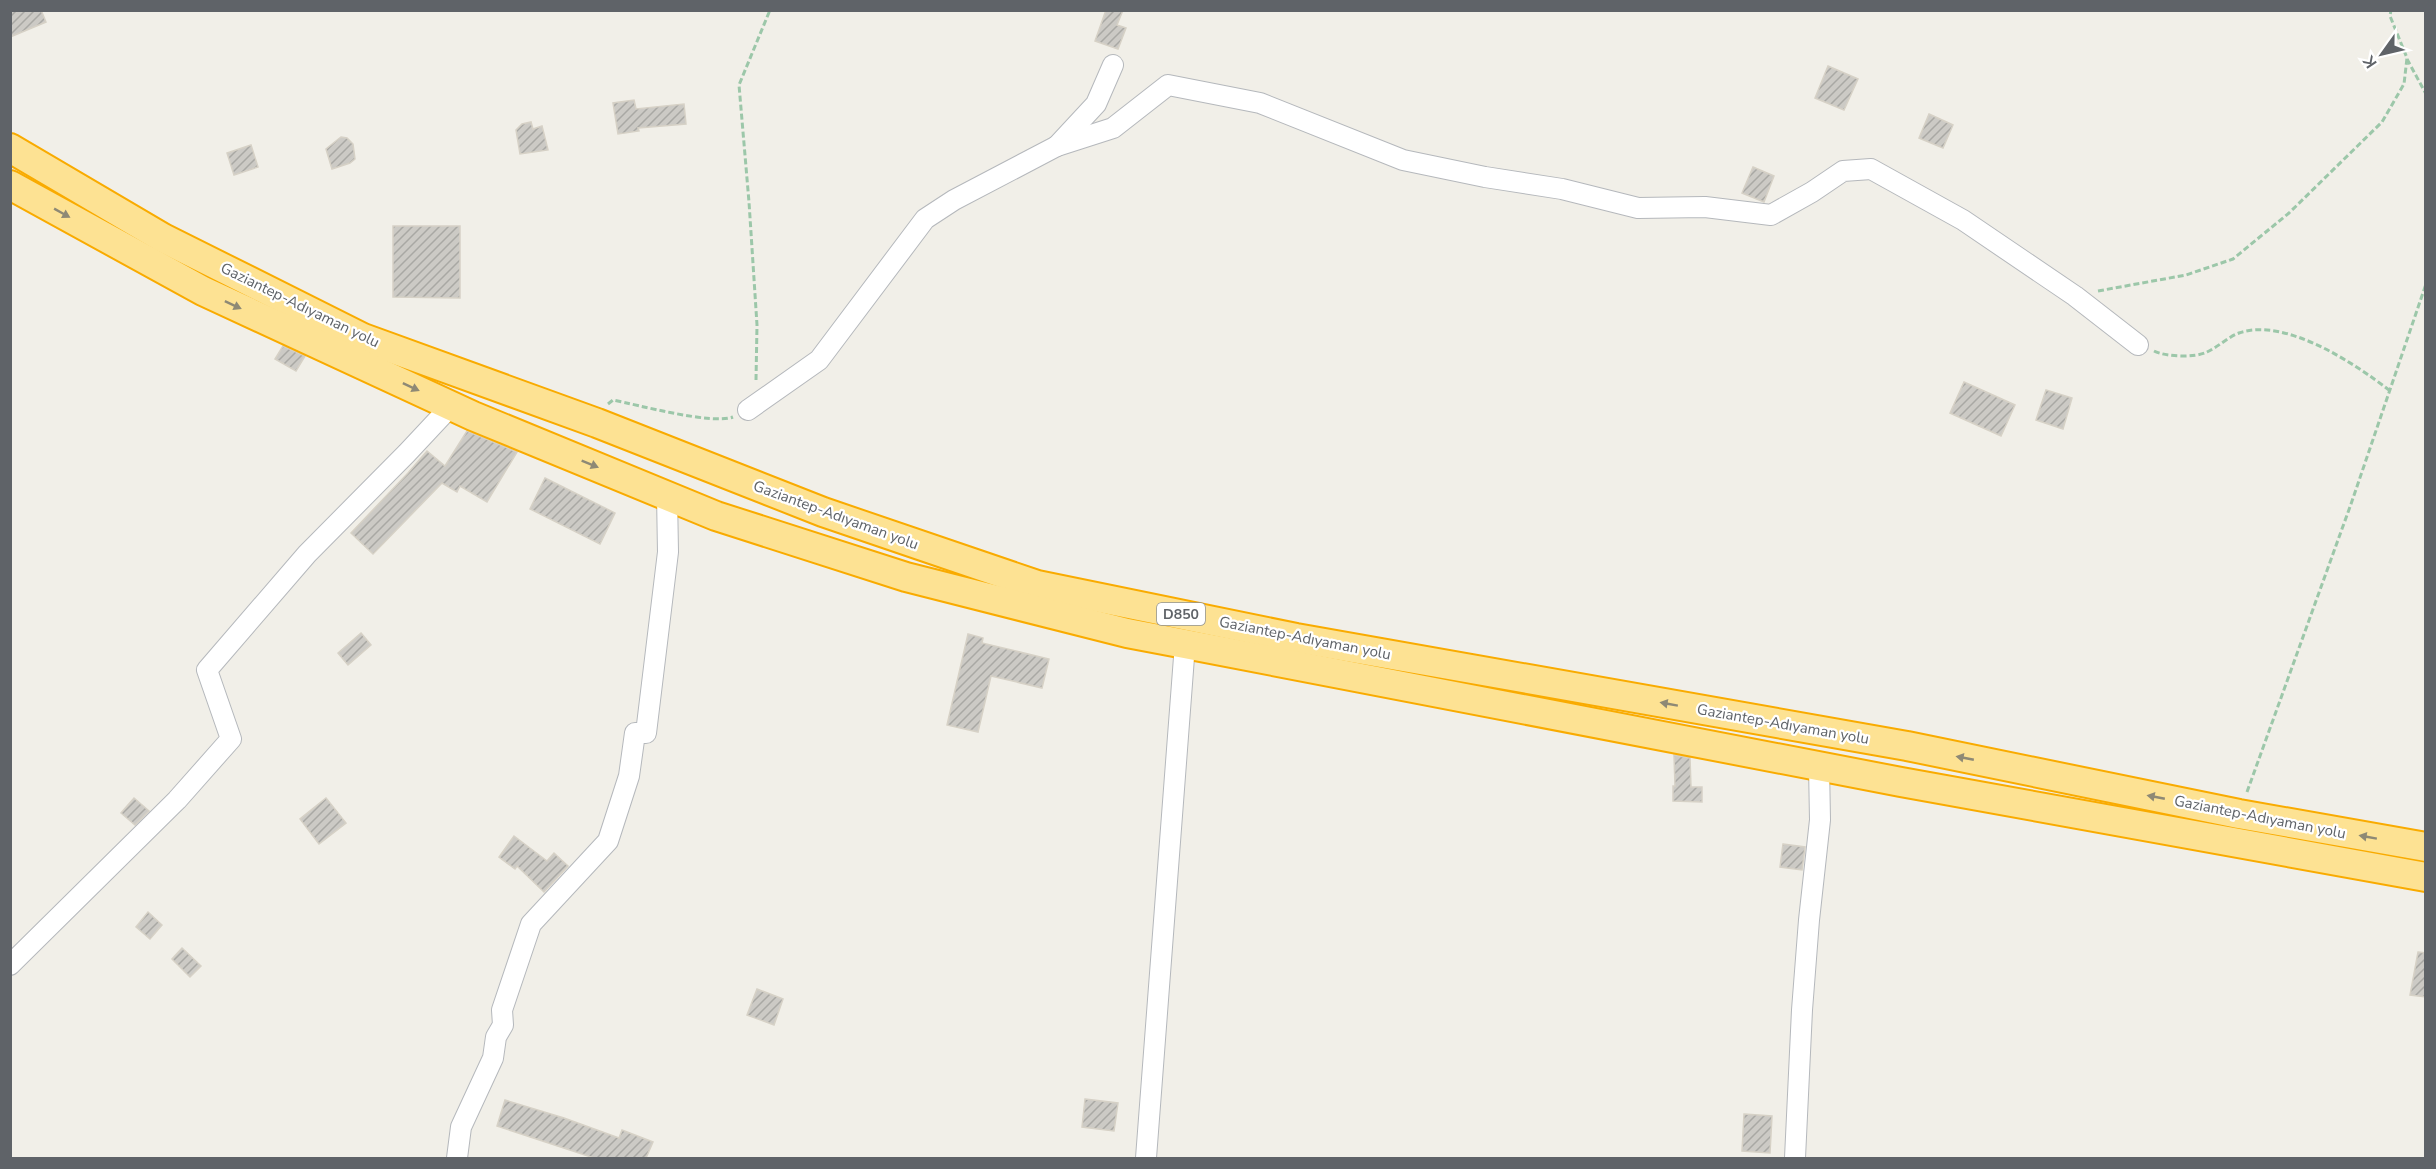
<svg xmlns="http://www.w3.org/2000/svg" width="2436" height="1169" font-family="'Nunito Sans',sans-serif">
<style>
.building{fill:url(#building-hatch);stroke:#d6d1c6;stroke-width:1.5}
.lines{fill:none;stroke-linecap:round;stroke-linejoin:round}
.minor-casing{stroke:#b5b8bc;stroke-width:22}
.highway-casing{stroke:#f9ab00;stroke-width:32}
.path{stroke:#9cc7a9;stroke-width:3;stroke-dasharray:6 3;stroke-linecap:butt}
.minor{stroke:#fff;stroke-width:20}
.highway{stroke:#fde293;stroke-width:28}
.oneway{fill:#8e8975}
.labels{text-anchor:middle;stroke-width:4.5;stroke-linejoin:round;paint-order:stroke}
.shield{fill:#fff;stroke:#8f9295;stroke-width:1.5}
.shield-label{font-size:14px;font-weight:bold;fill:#5f6368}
.street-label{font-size:15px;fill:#5f6368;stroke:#fff}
</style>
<defs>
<pattern id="building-hatch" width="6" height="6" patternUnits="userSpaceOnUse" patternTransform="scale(1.5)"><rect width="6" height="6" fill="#cccac5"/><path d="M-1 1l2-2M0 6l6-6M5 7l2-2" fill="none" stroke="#a9a8a4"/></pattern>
</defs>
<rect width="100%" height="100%" fill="#f1efe8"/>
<g class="building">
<polygon points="10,10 41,10 46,22 10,37"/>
<polygon points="1106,10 1123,10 1117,25 1126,28 1118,49 1095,41"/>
<polygon points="1828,66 1858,79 1844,110 1815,98"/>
<polygon points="634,100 636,109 684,104 686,124 638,128 639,131 618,134 613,103"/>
<polygon points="1929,114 1953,125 1943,148 1919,138"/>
<polygon points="531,122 533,129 542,126 548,150 520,154 516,130 522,124"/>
<polygon points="341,137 347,138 353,144 355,159 350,163 332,169 326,149"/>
<polygon points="251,145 258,167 234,175 227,153"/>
<polygon points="1753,167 1774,176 1764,202 1742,193"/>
<polygon points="393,226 460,226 460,298 393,297"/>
<polygon points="283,346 305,356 296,371 275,359"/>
<polygon points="1964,382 2015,405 2001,436 1950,413"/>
<polygon points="2046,390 2072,398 2063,429 2036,420"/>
<polygon points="467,431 517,452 487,502 460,486 457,492 442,483 373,554 351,533 408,473 427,451 445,466"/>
<polygon points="545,478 615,513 600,544 530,509"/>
<polygon points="361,633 371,645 348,665 338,653"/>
<polygon points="968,634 983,638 982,643 1049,659 1042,688 991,676 978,732 947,725"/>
<polygon points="1674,755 1690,758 1691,787 1702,787 1702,802 1673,801 1673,786 1675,786"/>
<polygon points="134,798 149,811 135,825 121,813"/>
<polygon points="326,798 346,823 319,844 300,819"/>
<polygon points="514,836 547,861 554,853 568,866 544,892 517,866 515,869 499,857"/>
<polygon points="1783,844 1805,847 1802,870 1780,867"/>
<polygon points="148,912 162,925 150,939 136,927"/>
<polygon points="182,948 201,966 190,977 172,959"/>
<polygon points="2418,952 2426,953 2426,997 2410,995"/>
<polygon points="757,989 783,999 774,1025 747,1015"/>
<polygon points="1085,1099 1118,1103 1114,1131 1082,1127"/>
<polygon points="505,1100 564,1118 619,1138 622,1130 653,1142 646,1158 594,1158 497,1126"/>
<polygon points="1744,1114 1772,1116 1770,1153 1742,1151"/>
</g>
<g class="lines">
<defs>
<g id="minor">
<polyline points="1057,146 1113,128 1168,85 1260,103 1403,160 1485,177 1562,189 1638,208 1705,207 1771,215 1812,192 1843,171 1871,169 1963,220 2075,296 2138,345"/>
<polyline points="748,410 819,360 925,219 954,200 1057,146 1096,104 1113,65"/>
<polyline points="10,965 177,800 231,739 207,670 307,554 407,453 451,406"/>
<polyline points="457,1158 461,1127 493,1058 496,1037 503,1025 502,1010 531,924 608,841 629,776 635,733 646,733 668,552 667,495"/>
<polyline points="1146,1158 1185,644"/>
<polyline points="1795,1158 1802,1010 1809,920 1820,820 1819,766"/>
</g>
<g id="highway">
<polyline points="10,148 163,238 363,338 597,423 823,512 1037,585 1296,638 1907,746 2239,814 2426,847"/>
<polyline points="10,185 203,291 473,416 716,516 906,577 1127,633 1185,644 1901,782 2426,877"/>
</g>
</defs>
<use href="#minor" class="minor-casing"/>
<use href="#highway" class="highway-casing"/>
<g class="path">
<polyline points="2407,59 2426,94"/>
<polyline points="2098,291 2186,275 2233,259 2289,213 2382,122 2404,84 2407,58 2390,16 2391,10"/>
<path d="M2154,351c12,6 41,7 53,1 11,-5 21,-15 32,-19 46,-16 115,30 150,57"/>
<polyline points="756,380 757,325 749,202 739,85 770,10"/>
<path d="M608,404l5,-4c25,5 99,25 120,17"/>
<polyline points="2247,792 2351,504 2426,284"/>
</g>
<use href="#minor" class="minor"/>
<use href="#highway" class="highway"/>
</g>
<defs><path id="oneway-solid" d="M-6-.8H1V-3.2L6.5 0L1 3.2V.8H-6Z" transform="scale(1.5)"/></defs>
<g class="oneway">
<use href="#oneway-solid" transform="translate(62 213) rotate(29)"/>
<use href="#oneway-solid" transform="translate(233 305) rotate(25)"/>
<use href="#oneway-solid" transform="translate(411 387) rotate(25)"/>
<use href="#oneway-solid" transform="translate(590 464) rotate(22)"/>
<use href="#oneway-solid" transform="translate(1669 704) rotate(-170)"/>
<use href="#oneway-solid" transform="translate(1965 758) rotate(-169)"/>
<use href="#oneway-solid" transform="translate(2156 797) rotate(-169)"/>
<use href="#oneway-solid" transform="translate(2368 837) rotate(-170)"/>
</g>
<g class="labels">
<rect class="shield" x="1157" y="603" width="48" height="22" rx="4.5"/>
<g class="shield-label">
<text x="1181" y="619">D850</text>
</g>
<g class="street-label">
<text transform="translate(300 305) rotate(26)" y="5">Gaziantep-Adıyaman yolu</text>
<text transform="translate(836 515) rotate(20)" y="5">Gaziantep-Adıyaman yolu</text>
<text transform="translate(1305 638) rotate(11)" y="5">Gaziantep-Adıyaman yolu</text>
<text transform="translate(1783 724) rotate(10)" y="5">Gaziantep-Adıyaman yolu</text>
<text transform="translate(2260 817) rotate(11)" y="5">Gaziantep-Adıyaman yolu</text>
</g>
</g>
<rect width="2436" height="1169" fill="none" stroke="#5f6368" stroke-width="24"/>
<g transform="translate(2382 54) rotate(236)" stroke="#ffffff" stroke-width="4.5" paint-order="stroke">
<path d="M0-4.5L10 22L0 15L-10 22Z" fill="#5f6368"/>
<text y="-9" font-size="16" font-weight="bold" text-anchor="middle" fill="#5f6368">K</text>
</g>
</svg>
